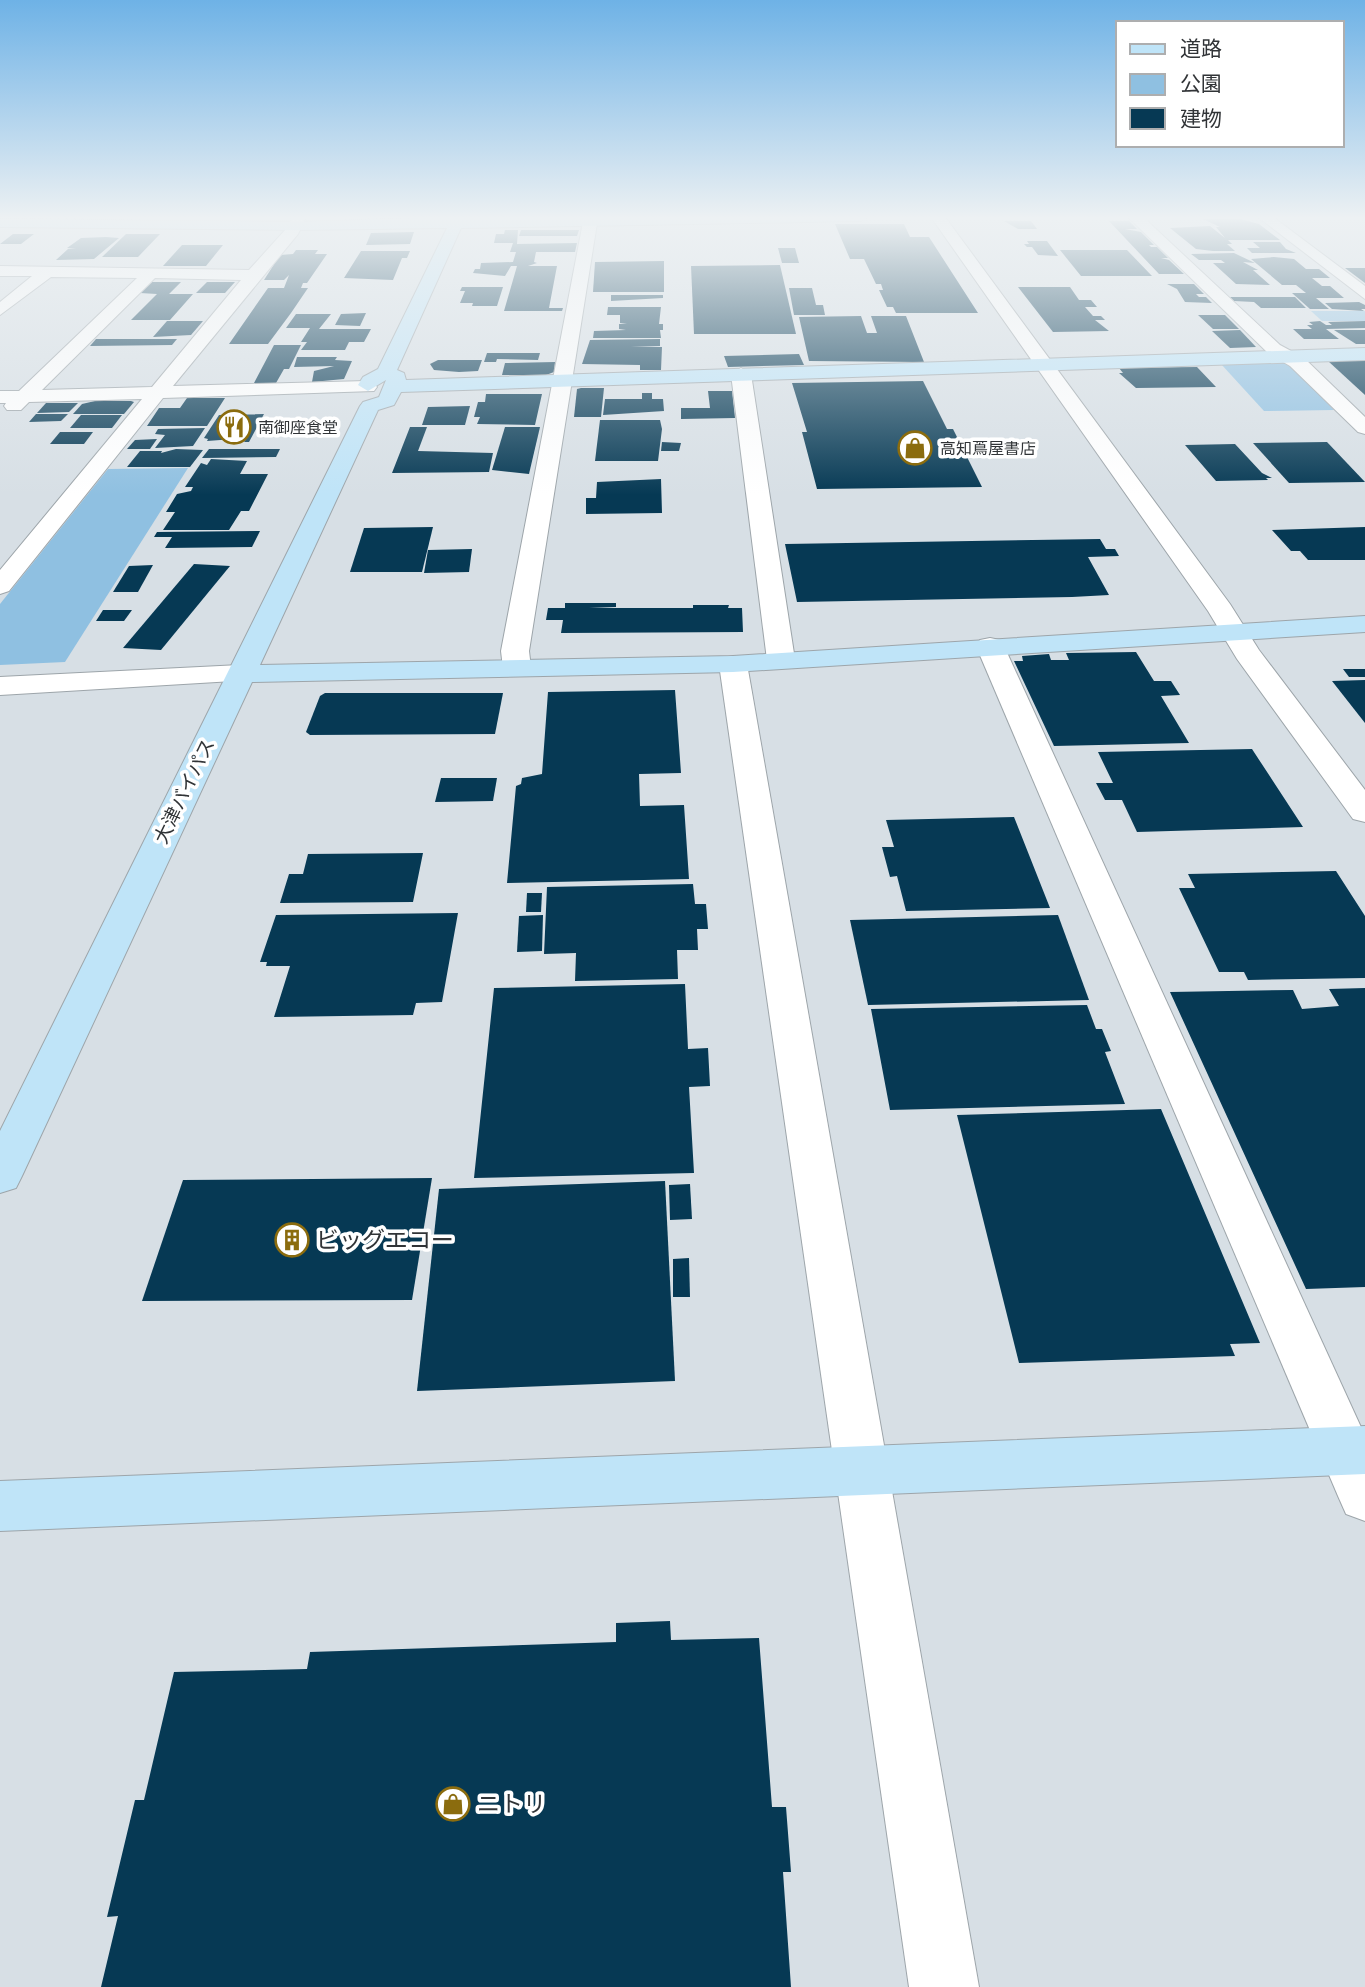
<svg xmlns="http://www.w3.org/2000/svg" width="1365" height="1987" font-family="Poppins,'Noto Sans JP',sans-serif">
<style>
.green{fill:#8fc0e1}
.building{fill:#063954}
.lines{fill:none;stroke-linecap:round;stroke-linejoin:round}
.street-casing{stroke:#9da5aa;stroke-width:2}
.secondary-casing{stroke:#9da5aa;stroke-width:2}
.street{fill:#fff;fill-rule:evenodd}
.secondary{fill:#bfe4f8;fill-rule:evenodd}
.labels{text-anchor:middle;stroke-width:7;stroke-linejoin:round;paint-order:stroke}
.far-poi-label{font-size:16px;fill:#313437;stroke:#fff;text-anchor:start}
.street-label{font-size:19px;fill:#313437;stroke:#fff}
.near-poi-label{font-size:23px;fill:#313437;stroke:#fff;text-anchor:start}
</style>
<rect width="100%" height="100%" fill="#d7dfe5"/>
<g class="green">
<polygon points="1311,311 1365,311 1365,321 1322,321"/>
<polygon points="1286,362 1334,410 1264,411 1221,364"/>
<polygon points="188,468 65,662 0,665 0,604 108,469"/>
</g>
<g class="building">
<polygon points="1203,219 1240,219 1259,224 1280,240 1228,240 1232,244 1227,244 1235,251 1213,251 1196,249 1170,228 1210,226 1225,238 1216,227 1220,227"/>
<polygon points="1004,221 1031,221 1037,229 1018,229"/>
<polygon points="1109,221 1129,221 1137,229 1125,229 1141,232 1154,245 1149,245 1151,247 1157,247 1168,258 1161,258 1169,260 1184,274 1159,274"/>
<polygon points="835,224 904,224 910,237 929,237 978,313 896,313 893,307 887,307 879,290 883,290 881,284 876,284 864,259 850,259"/>
<polygon points="505,230 518,230 517,244 577,243 575,252 536,252 534,262 537,263 528,266 557,266 549,308 563,308 562,311 504,311 517,266 511,266 505,276 473,273 475,269 480,269 481,263 513,262 516,252 510,252 513,243 494,243 496,234 504,234"/>
<polygon points="521,230 579,230 577,236 519,236"/>
<polygon points="414,232 410,244 366,245 371,233"/>
<polygon points="13,234 34,234 21,244 0,244"/>
<polygon points="126,234 160,234 138,257 102,257"/>
<polygon points="81,238 106,237 119,238 94,259 56,260 68,249 76,249 67,248"/>
<polygon points="1027,241 1047,241 1058,256 1038,255 1032,247 1027,247 1024,244 1029,244"/>
<polygon points="1253,242 1280,242 1286,249 1296,253 1252,253 1247,248 1260,248"/>
<polygon points="182,245 223,245 206,266 163,266"/>
<polygon points="778,248 795,248 799,263 782,263"/>
<polygon points="296,250 318,250 315,254 327,254 307,283 303,283 301,288 308,288 291,313 268,344 229,344 268,288 284,288 289,275 284,280 264,280 280,255 293,254"/>
<polygon points="1060,250 1127,250 1152,276 1081,276"/>
<polygon points="361,251 410,251 407,258 402,258 393,280 344,278"/>
<polygon points="1234,253 1255,263 1243,262 1258,270 1253,270 1270,285 1236,284 1213,263 1225,263 1221,260 1199,260 1191,254"/>
<polygon points="1274,257 1294,259 1306,269 1319,269 1330,278 1312,278 1322,286 1330,286 1344,298 1316,298 1329,309 1310,309 1292,293 1306,293 1296,285 1282,285 1251,259"/>
<polygon points="664,261 664,292 593,292 595,262"/>
<polygon points="780,265 796,334 694,334 691,266"/>
<polygon points="1345,268 1365,268 1365,283"/>
<polygon points="152,282 181,282 169,294 193,294 170,320 131,320 157,294 140,293"/>
<polygon points="207,282 235,282 225,293 196,293"/>
<polygon points="1167,284 1194,284 1204,294 1196,294 1199,297 1206,297 1212,303 1185,302 1177,289"/>
<polygon points="462,287 503,287 497,306 472,306 473,303 460,303 465,291 460,291"/>
<polygon points="1018,287 1070,287 1079,300 1091,300 1097,307 1085,307 1093,316 1101,316 1105,320 1095,320 1109,331 1053,332"/>
<polygon points="789,288 812,288 816,305 823,305 825,315 794,315"/>
<polygon points="611,295 663,295 663,298 611,301"/>
<polygon points="1230,297 1295,297 1306,308 1261,308 1254,302 1234,301"/>
<polygon points="1359,302 1365,305 1365,309 1361,309 1364,311 1332,309 1325,303"/>
<polygon points="608,307 661,307 659,324 663,324 663,330 660,330 661,338 593,338 594,331 626,330 619,329 619,324 627,324 620,323 620,315 607,315"/>
<polygon points="366,313 360,326 335,325 341,314"/>
<polygon points="296,314 331,314 319,329 371,329 364,342 349,342 345,350 301,350 307,342 301,342 310,328 286,328"/>
<polygon points="1198,315 1225,315 1239,329 1213,329"/>
<polygon points="861,316 867,333 877,333 871,316 906,316 924,362 809,361 799,317"/>
<polygon points="167,321 203,321 191,335 153,337"/>
<polygon points="1320,321 1326,325 1332,325 1328,322 1365,321 1365,328 1326,329 1339,339 1304,339 1293,329 1312,329 1307,325 1313,325 1309,322"/>
<polygon points="1240,330 1256,347 1230,348 1212,331"/>
<polygon points="1334,330 1365,330 1365,344 1356,344"/>
<polygon points="96,339 177,339 172,345 90,346"/>
<polygon points="660,339 660,346 631,347 662,347 661,370 640,370 640,365 582,364 590,340"/>
<polygon points="274,345 301,345 289,369 284,369 276,383 254,383"/>
<polygon points="487,353 540,353 538,360 497,359 496,362 484,362"/>
<polygon points="799,354 804,365 728,367 724,356"/>
<polygon points="297,357 337,357 335,360 352,361 344,379 312,382 314,371 334,366 294,367"/>
<polygon points="438,360 482,360 478,371 459,372 434,370 430,364"/>
<polygon points="1328,361 1365,361 1365,395"/>
<polygon points="555,362 554,372 546,375 502,375 505,363"/>
<polygon points="1197,367 1216,387 1136,388 1119,373 1123,373 1119,368"/>
<polygon points="923,381 947,429 953,429 982,487 817,489 802,432 807,432 792,383"/>
<polygon points="581,388 604,388 601,417 574,417 577,389"/>
<polygon points="708,391 732,391 735,418 681,419 681,408 710,408"/>
<polygon points="642,393 652,393 652,399 663,399 664,411 603,415 605,399 642,399"/>
<polygon points="486,394 542,394 535,425 477,424 480,417 474,417 478,402 485,402"/>
<polygon points="187,398 225,398 207,426 147,426 159,408 180,408"/>
<polygon points="95,401 131,401 134,402 124,414 73,414 82,404"/>
<polygon points="46,403 78,403 69,412 37,413"/>
<polygon points="470,406 465,425 422,425 428,407"/>
<polygon points="36,414 68,414 61,421 29,422"/>
<polygon points="264,414 249,442 244,442 247,438 207,441 208,439 204,438 219,415"/>
<polygon points="81,415 122,415 112,428 70,428"/>
<polygon points="600,420 660,420 662,429 658,461 595,461"/>
<polygon points="410,427 427,427 418,451 493,453 489,472 392,473"/>
<polygon points="505,427 540,427 529,474 492,470"/>
<polygon points="205,428 193,446 155,448 165,435 155,434 158,429"/>
<polygon points="60,432 93,432 84,444 50,444"/>
<polygon points="157,439 150,449 127,449 135,440"/>
<polygon points="662,442 681,443 679,451 661,451"/>
<polygon points="1327,442 1365,482 1289,483 1253,443"/>
<polygon points="1235,444 1262,473 1272,478 1266,478 1268,480 1216,481 1185,445"/>
<polygon points="176,449 203,450 190,467 127,467 140,451 162,451 161,453"/>
<polygon points="209,449 280,449 276,457 202,458"/>
<polygon points="211,459 247,461 240,474 268,474 249,511 241,511 229,530 163,530 175,512 166,512 177,494 191,491 193,487 185,487 201,463 207,465"/>
<polygon points="661,479 662,513 586,514 586,498 596,498 597,482"/>
<polygon points="433,527 422,572 350,572 364,528"/>
<polygon points="1365,527 1365,560 1308,560 1300,551 1291,551 1272,530"/>
<polygon points="260,531 252,547 165,548 172,537 154,537 157,532"/>
<polygon points="1100,539 1106,549 1115,549 1119,556 1088,557 1109,595 1072,597 797,602 785,544"/>
<polygon points="472,549 469,572 424,573 428,550"/>
<polygon points="194,564 230,566 161,650 123,648"/>
<polygon points="153,565 138,592 113,592 129,566"/>
<polygon points="565,603 616,603 616,607 589,608 693,608 693,605 729,605 728,608 742,608 743,632 561,633 563,620 546,620 548,608 565,608"/>
<polygon points="103,610 132,610 124,621 96,621"/>
<polygon points="1136,652 1154,681 1171,681 1180,695 1161,696 1189,743 1054,746 1014,661 1023,661 1022,656 1049,654 1051,660 1069,660 1066,653"/>
<polygon points="1343,669 1365,669 1365,677 1349,677"/>
<polygon points="1365,680 1365,723 1332,681"/>
<polygon points="675,690 681,773 639,774 640,806 684,805 689,879 507,883 516,786 521,784 522,778 542,774 548,692"/>
<polygon points="325,693 503,693 495,734 310,735 306,732 320,696"/>
<polygon points="1252,749 1303,827 1137,832 1122,800 1105,800 1096,783 1113,783 1098,752"/>
<polygon points="441,778 497,778 493,801 435,802"/>
<polygon points="1014,817 1050,908 906,911 897,876 890,877 882,847 894,847 886,820"/>
<polygon points="423,853 413,902 280,903 289,874 303,874 308,854"/>
<polygon points="1336,871 1365,916 1365,978 1248,980 1244,972 1219,972 1179,888 1195,888 1188,874"/>
<polygon points="693,884 695,904 706,904 708,929 697,929 698,950 677,950 678,979 575,981 576,953 544,954 547,887"/>
<polygon points="527,893 542,893 541,912 526,912"/>
<polygon points="458,913 442,1002 416,1003 413,1015 274,1017 290,966 266,966 267,962 260,962 276,915"/>
<polygon points="543,915 542,951 517,952 519,916"/>
<polygon points="1058,915 1089,1000 868,1005 850,920"/>
<polygon points="685,984 688,1049 708,1048 710,1086 689,1087 694,1173 474,1178 494,988"/>
<polygon points="1365,988 1365,1287 1306,1289 1170,992 1293,990 1302,1009 1339,1006 1329,989"/>
<polygon points="1087,1005 1096,1029 1102,1029 1111,1051 1105,1052 1125,1104 890,1110 871,1009"/>
<polygon points="1161,1109 1260,1343 1230,1344 1235,1356 1019,1363 957,1115"/>
<polygon points="432,1178 412,1300 142,1301 183,1180"/>
<polygon points="665,1181 675,1381 417,1391 439,1189"/>
<polygon points="690,1184 692,1219 670,1220 669,1185"/>
<polygon points="689,1258 690,1297 673,1297 673,1259"/>
<polygon points="670,1621 671,1640 759,1638 772,1807 786,1807 791,1872 783,1872 791,1987 101,1987 118,1916 107,1917 135,1800 144,1800 174,1672 307,1669 310,1652 616,1642 616,1623"/>
</g>
<g class="lines">
<defs>
<g id="street">
<path d="M292,217h14l-8,17 -125,152 194,-5 7,2 3,4 -3,4 -211,7 -154,193 -9,3v-24l142,-171 -113,3 -8,8h-14l-3,-4 2,-3h-6v-12h19l118,-113 -86,-1 -51,38v-13l32,-26h-32v-10l249,4 37,-41zM155,278l86,2 -89,107 -110,3z"/>
<polygon points="584,217 598,217 529,651 531,668 527,674 517,676 507,674 503,668 501,651"/>
<polygon points="931,217 945,217 1230,604 1259,650 1365,790 1365,822 1353,819 1237,659 1208,611"/>
<polygon points="1128,217 1143,217 1280,345 1304,358 1365,417 1365,434 1358,432 1290,366 1268,353"/>
<polygon points="1258,217 1273,217 1365,286 1365,299"/>
<polygon points="741,368 751,374 795,660 791,666 781,668 771,666 767,660 731,374"/>
<polygon points="990,638 1000,640 1004,646 1365,1436 1365,1521 1346,1514 1338,1496 976,646 980,640"/>
<polygon points="733,656 743,658 747,664 979,1987 909,1987 719,664 723,658"/>
<polygon points="240,665 250,668 254,674 250,680 0,695 0,677"/>
</g>
<g id="secondary">
<polygon points="452,217 868,217 861,221 461,228 397,370 404,373 406,380 1365,348 1365,360 401,392 394,405 378,410 260,665 733,656 1365,616 1365,632 733,672 252,682 22,1176 16,1188 0,1193 0,1131 360,406 363,402 379,397 386,380 368,391 358,385 363,377 378,369 447,228 295,230 0,227 0,219 295,222"/>
<polygon points="1365,1426 1365,1474 0,1531 0,1481"/>
</g>
</defs>
<use href="#street" class="street-casing"/>
<use href="#secondary" class="secondary-casing"/>
<use href="#street" class="street"/>
<use href="#secondary" class="secondary"/>
</g>
<linearGradient id="sky" x2="0" y2="1"><stop stop-color="#6eb2e6"/><stop offset="0.44" stop-color="#edf1f3"/><stop offset="1" stop-color="#edf1f3" stop-opacity="0"/></linearGradient>
<rect width="1365" height="495" fill="url(#sky)"/>
<defs>
<symbol id="restaurant-ring" viewBox="-11 -11 22 22"><circle r="9.5" fill="#fff" stroke="#8b6c0e" stroke-width="1.5"/><path d="M-5-6h1v4h1v-4h1v4h1v-4h1v5L-1.5 .5V6h-2V.5L-5-1ZM5-6V6H3V1.5H1.5Q1.5-4 5-6Z" fill="#8b6c0e"/></symbol>
<symbol id="shop-ring" viewBox="-11 -11 22 22"><circle r="9.5" fill="#fff" stroke="#8b6c0e" stroke-width="1.5"/><path d="M-5-2.5h2.3a2.7 3.5 0 0 1 5.4 0H5L5.5 6h-11ZM-1.5-2.5h3a1.5 2.3 0 0 0-3 0Z" fill="#8b6c0e"/></symbol>
<symbol id="building-ring" viewBox="-11 -11 22 22"><circle r="9.5" fill="#fff" stroke="#8b6c0e" stroke-width="1.5"/><path d="M-4-6H4V6H1V3H-1V6H-4ZM-2.5-4.3h1.7v1.8h-1.7ZM.8-4.3h1.7v1.8H.8ZM-2.5-1h1.7V.8h-1.7ZM.8-1h1.7V.8H.8Z" fill="#8b6c0e"/></symbol>
</defs>
<g fill-rule="evenodd">
<use href="#restaurant-ring" x="215" y="408" width="38" height="38"/>
<use href="#shop-ring" x="896" y="429" width="38" height="38"/>
<use href="#building-ring" x="273" y="1221" width="38" height="38"/>
<use href="#shop-ring" x="434" y="1785" width="38" height="38"/>
</g>
<g class="labels">
<g class="far-poi-label">
<text x="258" y="433">南御座食堂</text>
<text x="940" y="454">高知蔦屋書店</text>
</g>
<g class="street-label">
<text transform="translate(184 791) rotate(-64)" y="7">大津バイパス</text>
</g>
<g class="near-poi-label">
<text x="316" y="1248">ビッグエコー</text>
<text x="477" y="1812">ニトリ</text>
</g>
</g>
<rect x="1116" y="21" width="228" height="126" fill="#ffffff" stroke="#adaeaf" stroke-width="2"/>
<rect x="1130" y="44" width="35" height="10" fill="#bfe4f8" stroke="#adaeaf" stroke-width="2"/>
<text x="1180" y="56" font-size="21" fill="#313437">道路</text>
<rect x="1130" y="74" width="35" height="21" fill="#8fc0e1" stroke="#adaeaf" stroke-width="2"/>
<text x="1180" y="91" font-size="21" fill="#313437">公園</text>
<rect x="1130" y="108" width="35" height="21" fill="#063954" stroke="#adaeaf" stroke-width="2"/>
<text x="1180" y="126" font-size="21" fill="#313437">建物</text>
</svg>
